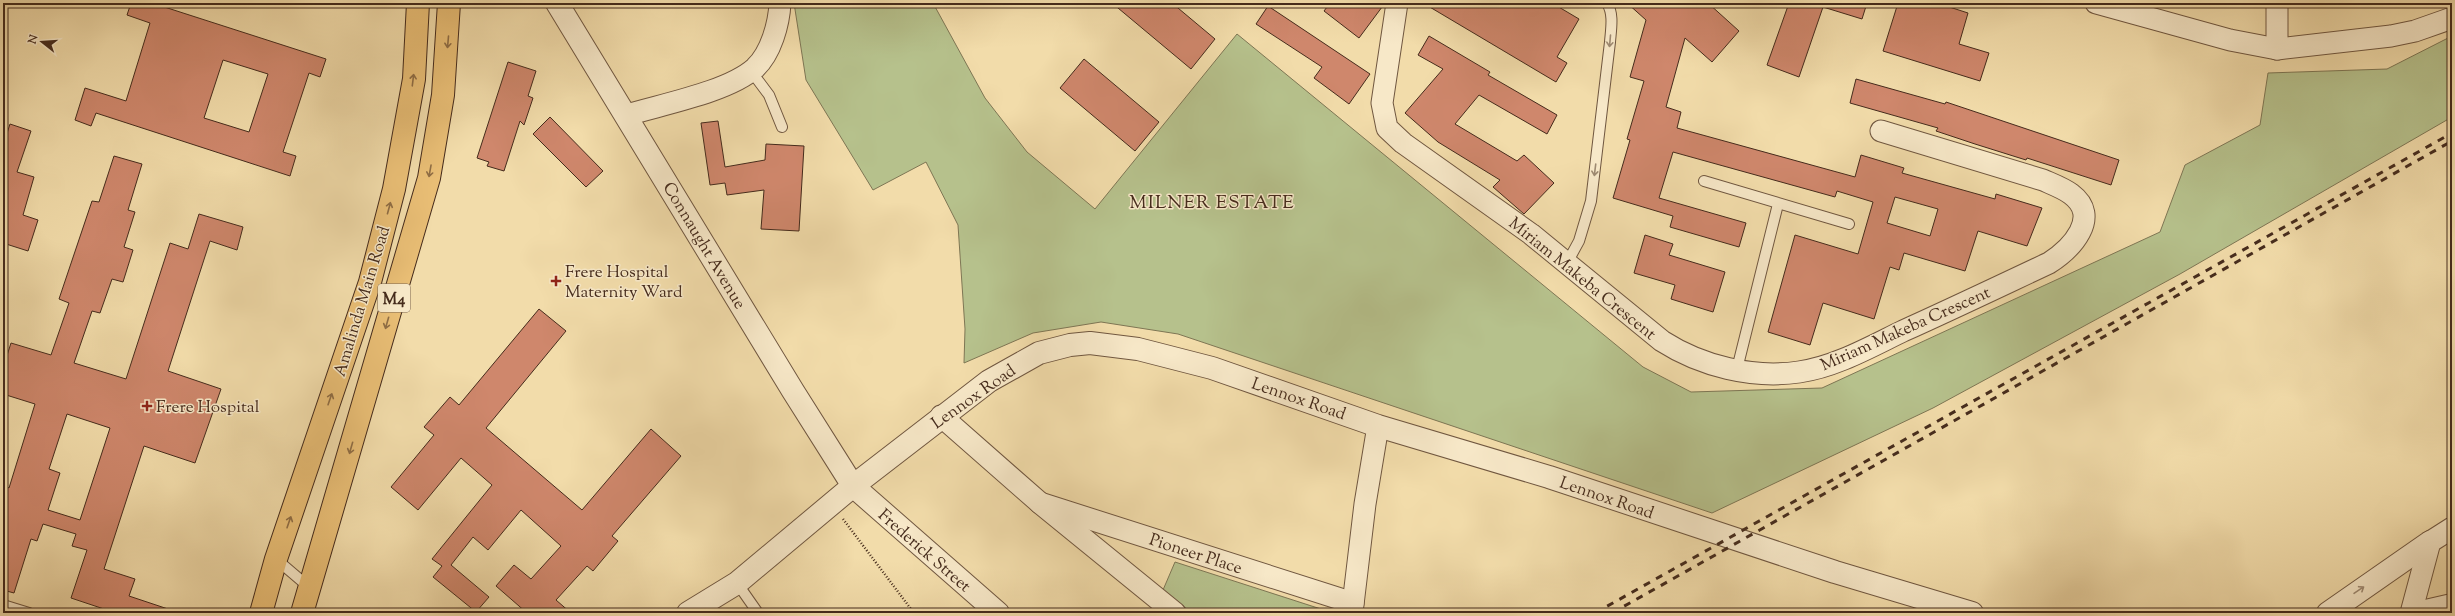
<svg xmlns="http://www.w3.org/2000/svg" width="2455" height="616" font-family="'Sorts Mill Goudy',serif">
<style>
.green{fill:#b6c18c;stroke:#7e7654}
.building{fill:#cf876c;stroke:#452b1c;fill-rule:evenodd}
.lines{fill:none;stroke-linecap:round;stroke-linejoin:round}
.service-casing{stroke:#705740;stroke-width:12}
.minor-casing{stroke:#705740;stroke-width:23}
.tertiary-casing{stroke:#705740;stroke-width:24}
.primary-casing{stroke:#452b1c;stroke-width:24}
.path{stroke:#452b1c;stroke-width:2.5;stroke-dasharray:1 2;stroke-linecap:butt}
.service{stroke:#f7e8c8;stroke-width:10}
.minor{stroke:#f7e8c8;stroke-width:21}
.tertiary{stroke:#f7e8c8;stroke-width:22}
.primary{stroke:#e9be75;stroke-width:22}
.rail{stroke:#452b1c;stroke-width:3;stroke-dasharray:7 7;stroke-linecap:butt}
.oneway{stroke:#9e8a72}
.oneway2{stroke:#8f6d44}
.poi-dot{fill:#8f2418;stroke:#f7e8c8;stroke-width:1.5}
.labels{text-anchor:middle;stroke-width:3;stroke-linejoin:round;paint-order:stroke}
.shield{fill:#f7e8c8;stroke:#7a6450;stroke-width:1}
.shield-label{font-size:16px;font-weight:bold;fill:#452b1c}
.street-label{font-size:17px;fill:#452b1c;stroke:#f7e8c8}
.poi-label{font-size:17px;fill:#452b1c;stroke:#f7e8c8;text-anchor:start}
.quarter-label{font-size:19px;letter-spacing:1px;fill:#452b1c;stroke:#f7e8c8}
</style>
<rect width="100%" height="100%" fill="#f2dcaa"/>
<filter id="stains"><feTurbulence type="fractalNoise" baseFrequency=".005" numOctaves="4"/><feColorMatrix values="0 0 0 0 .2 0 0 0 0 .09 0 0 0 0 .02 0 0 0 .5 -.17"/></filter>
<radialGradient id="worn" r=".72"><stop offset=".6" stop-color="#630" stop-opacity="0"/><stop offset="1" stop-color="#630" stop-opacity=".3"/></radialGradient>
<g class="green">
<polygon points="794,3 933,3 985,98 1027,152 1095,209 1237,34 1643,367 1691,392 1822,388 2160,232 2185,165 2260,125 2268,73 2387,69 2452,36 2452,117 2180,274 1933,408 1712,513 1178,334 1101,322 1033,333 964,363 965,329 958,225 926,162 873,190 806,80"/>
<polygon points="1175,562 1324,610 1326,613 1192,613 1163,590"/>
</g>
<g class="building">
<path d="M131,3h21l174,56 -6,18 -11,-4 -26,79 13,4 -6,20 -194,-63 -5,13 -16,-6 10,-32 41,13 24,-78 -23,-8zM223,60l45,14 -19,58 -45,-14z"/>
<polygon points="1112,3 1172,3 1215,39 1191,69"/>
<polygon points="1330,3 1385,3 1359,38 1324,11"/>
<polygon points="1423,3 1552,3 1579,19 1557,57 1567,63 1556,82"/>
<path d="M1627,3h81l31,28 -27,31 -27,-24 -19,69 15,5 -4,16 178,49 6,-22 43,13 -2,5 93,26 1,-5 46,14 -15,38 -49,-15 -13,40 -61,-18 -5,17 -9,-3 -16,52 -51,-16 -13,42 -42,-13 27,-97 63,19 15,-52 -36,-11 -2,6 -162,-45 -14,46 87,25 -7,24 -69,-20 3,-11 -60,-18 17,-58 -3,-1 17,-58 -14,-4 16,-57zM1895,197l43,12 -8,27 -43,-13z"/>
<polygon points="1789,3 1867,3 1862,19 1823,7 1799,77 1767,65"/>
<polygon points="1898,3 1937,3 1968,13 1959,44 1989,53 1980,81 1883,51"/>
<polygon points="1268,6 1370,74 1349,104 1314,78 1322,67 1256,24"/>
<polygon points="1429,36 1490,72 1488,75 1557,115 1547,134 1479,95 1455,124 1517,161 1524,155 1554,183 1524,214 1493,187 1500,180 1438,142 1405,113 1443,69 1418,55"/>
<polygon points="1084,59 1159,122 1135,151 1060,88"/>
<polygon points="508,62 536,71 528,96 533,98 524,125 520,121 504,171 487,166 489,162 477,158"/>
<polygon points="1856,79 1945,104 1946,102 2119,160 2111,185 2027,158 2026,160 1975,144 1936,131 1938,128 1850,103"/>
<polygon points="550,117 603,171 586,187 533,134"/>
<polygon points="718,121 725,167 765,160 766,144 804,146 799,231 761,229 764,190 727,195 725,183 710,185 701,123"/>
<polygon points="10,124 31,131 17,172 34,177 23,215 38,220 28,251 3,243 3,146"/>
<path d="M114,156l28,8 -14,46 7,2 -11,35 9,3 -10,32 -11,-3 -12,34 -8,-2 -18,52 52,16 44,-136 18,6 11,-35 44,13 -6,23 -27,-9 -42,130 53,18 -26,74 -51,-17 -40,123 31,10 -6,17 42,14v3h-55l-45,-15 16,-48 -15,-4 4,-12 -33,-10 -6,17 -6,-2 -17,54 -11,-3v-106l6,4 26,-84 -32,-10v-26l8,-25 40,12 18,-52 -10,-4 33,-98 7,1zM67,414l43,14 -30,92 -32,-10 12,-37 -11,-4z"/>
<polygon points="1645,235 1673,244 1669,255 1725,272 1713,312 1671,299 1675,285 1634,273"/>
<polygon points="539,309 566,331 486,428 582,510 651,429 681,456 612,536 618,541 593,571 587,566 556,600 571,613 527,613 496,586 514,565 531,579 561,546 521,510 488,550 473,537 451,565 489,597 476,612 433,577 442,566 432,559 492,485 461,458 418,510 391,487 434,435 424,427 450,397 459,405"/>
</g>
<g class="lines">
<defs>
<g id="service">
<polyline points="751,71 769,95 782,127"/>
<polyline points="1704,181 1849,224"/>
<path d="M1567,263l12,-22 12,-40 19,-159c1,-13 4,-28 -3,-39"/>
<polyline points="1737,369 1778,204"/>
<polyline points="276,559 310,588"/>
<polyline points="737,583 758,613"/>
<polyline points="3,605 29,613"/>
</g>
<g id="minor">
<path d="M1397,3l-15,100 5,25 16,15 128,91 131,107c39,25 91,38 137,31 36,-5 71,-25 104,-41 49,-22 97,-45 146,-68 22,-14 53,-46 22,-69 -8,-6 -19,-10 -28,-14l-162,-49"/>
<polyline points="2096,3 2230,40 2277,49 2391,36 2415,31 2452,18"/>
<polyline points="2277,3 2277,49"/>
<path d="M627,115c36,-11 101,-23 128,-47 16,-15 24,-44 25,-65"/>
<polyline points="941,416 1040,503 1175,613"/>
<polyline points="1040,503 1353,603"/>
<polyline points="1352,613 1365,504 1378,426"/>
<polyline points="2411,613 2430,542 2452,528"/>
</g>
<g id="tertiary">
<polyline points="557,3 793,391 853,486 998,613"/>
<polyline points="688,613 737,583 853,486 989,381 1039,353 1070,345 1090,343 1138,349 1212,368 1378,426 1549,477 1835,572 1972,613"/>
<polyline points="2328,613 2430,542"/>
<polyline points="2417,613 2452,605"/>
</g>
<g id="primary">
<polyline points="261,613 276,559 370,282 394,189 414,79 418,3"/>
<polyline points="302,613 429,178 443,95 449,3"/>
</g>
</defs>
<use href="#service" class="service-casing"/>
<use href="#minor" class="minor-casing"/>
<use href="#tertiary" class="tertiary-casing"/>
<use href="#primary" class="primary-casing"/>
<polyline class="path" points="843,519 914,613"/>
<use href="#service" class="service"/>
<use href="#minor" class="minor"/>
<use href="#tertiary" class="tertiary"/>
<use href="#primary" class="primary"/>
<g class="rail">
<polyline points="1595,613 2452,133"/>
<polyline points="1612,613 2452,141"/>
</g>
</g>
<defs><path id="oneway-shaft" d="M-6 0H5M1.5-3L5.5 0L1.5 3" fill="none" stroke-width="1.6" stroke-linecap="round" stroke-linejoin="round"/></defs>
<g class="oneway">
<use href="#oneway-shaft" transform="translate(1610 41) rotate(95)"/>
<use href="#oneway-shaft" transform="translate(1595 170) rotate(97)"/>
<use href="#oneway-shaft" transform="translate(2359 590) rotate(-34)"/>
</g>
<g class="oneway2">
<use href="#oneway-shaft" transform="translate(448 42) rotate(95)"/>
<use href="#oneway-shaft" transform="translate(413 80) rotate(-83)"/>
<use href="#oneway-shaft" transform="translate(430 171) rotate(100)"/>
<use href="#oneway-shaft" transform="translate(389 208) rotate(-75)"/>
<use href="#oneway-shaft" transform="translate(387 323) rotate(106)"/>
<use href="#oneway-shaft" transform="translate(330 399) rotate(-71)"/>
<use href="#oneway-shaft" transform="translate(351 448) rotate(106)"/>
<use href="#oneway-shaft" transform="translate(289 522) rotate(-71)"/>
</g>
<g class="poi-dot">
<path d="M554 275h4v4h4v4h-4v4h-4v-4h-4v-4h4z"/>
<path d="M145 400h4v4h4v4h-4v4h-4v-4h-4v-4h4z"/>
</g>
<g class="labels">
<rect class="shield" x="378" y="284" width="32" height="28" rx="3"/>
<g class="shield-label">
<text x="394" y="304">M4</text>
</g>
<g class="street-label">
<text transform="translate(705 245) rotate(59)" y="6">Connaught Avenue</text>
<text transform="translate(1583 278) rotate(39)" y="6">Miriam Makeba Crescent</text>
<text transform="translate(361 301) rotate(-73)" y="6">Amalinda Main Road</text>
<text transform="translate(1905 328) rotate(-24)" y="6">Miriam Makeba Crescent</text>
<text transform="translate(973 396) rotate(-35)" y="6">Lennox Road</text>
<text transform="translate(1299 398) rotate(19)" y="6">Lennox Road</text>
<text transform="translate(1607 497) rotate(19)" y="6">Lennox Road</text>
<text transform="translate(925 550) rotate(41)" y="6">Frederick Street</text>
<text transform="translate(1196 553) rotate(18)" y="6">Pioneer Place</text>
</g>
<g class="poi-label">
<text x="565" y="277">Frere Hospital<tspan x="565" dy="20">Maternity Ward</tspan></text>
<text x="156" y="412">Frere Hospital</text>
</g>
<g class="quarter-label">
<text x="1212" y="208">MILNER ESTATE</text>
</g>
</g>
<rect width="2455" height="616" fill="none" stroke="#f2dcaa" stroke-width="16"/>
<rect x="4" y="4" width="2447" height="608" fill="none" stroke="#452b1c" stroke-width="2"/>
<rect x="8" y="8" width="2439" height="600" fill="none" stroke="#452b1c"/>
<g transform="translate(42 42) rotate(287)" stroke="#f7e8c8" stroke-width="3" paint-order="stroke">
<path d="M0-3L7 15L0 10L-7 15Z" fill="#452b1c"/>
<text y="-6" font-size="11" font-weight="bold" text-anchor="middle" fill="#452b1c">N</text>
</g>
<rect width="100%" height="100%" filter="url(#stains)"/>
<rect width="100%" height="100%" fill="url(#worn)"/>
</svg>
